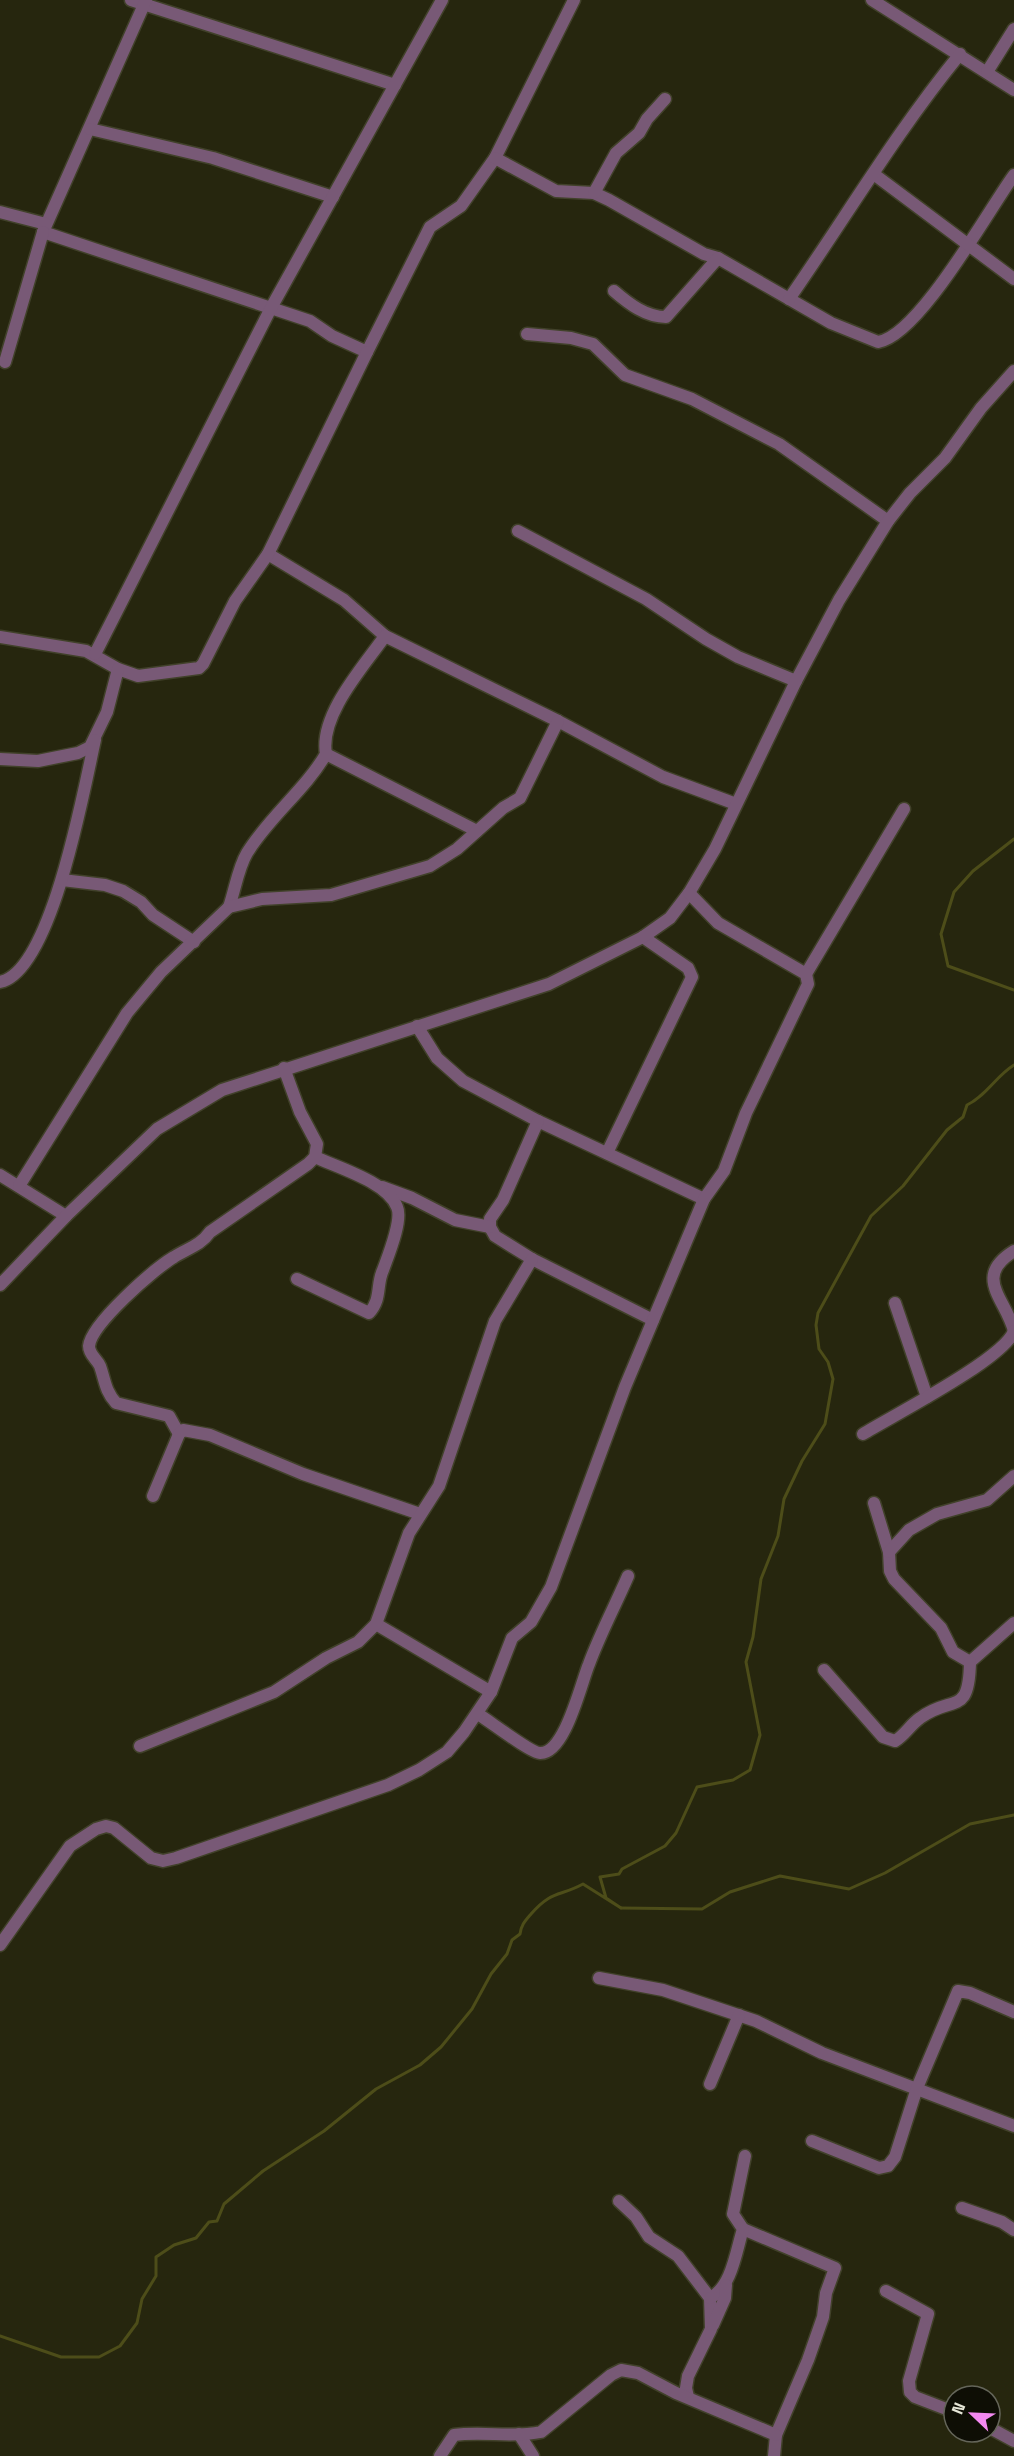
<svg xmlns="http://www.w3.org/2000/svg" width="1014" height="2456" font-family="'Space Grotesk',sans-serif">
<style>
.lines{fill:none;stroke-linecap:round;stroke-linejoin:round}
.stream{stroke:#4d4d19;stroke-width:3}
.street-casing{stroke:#41412a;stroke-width:15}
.street{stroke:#785976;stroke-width:12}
</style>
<rect width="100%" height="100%" fill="#26260e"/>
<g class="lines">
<g class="stream">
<polyline points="1014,839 973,871 954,892 941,934 948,966 1014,990"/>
<polyline points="621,1908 702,1909 730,1892 780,1876 849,1889 885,1873 970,1824 1014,1815"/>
<path d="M0,2336l61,21h38l21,-11 17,-23 5,-24 14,-23v-19l18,-12 22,-7 13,-16 8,-1 7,-17 39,-33 61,-40 52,-42 44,-24 21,-18 31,-38 19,-35 16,-20 5,-14 8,-6c1,-9 5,-13 11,-20 21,-24 28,-17 52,-30l38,24 -15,-10 -6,-21 19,-3 3,-5 43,-23 11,-13 21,-46 36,-7 17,-10 10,-35 -14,-73 7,-25 8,-58 17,-43 6,-37 18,-38 23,-37 8,-45 -5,-17 -9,-13 -3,-24 2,-12 53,-97 32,-30 44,-56 16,-13 4,-12c19,-9 29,-29 47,-40"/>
</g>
<defs>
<g id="street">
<polyline points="131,0 395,85"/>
<polyline points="146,0 43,232 310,321 332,336 367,352 430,227 461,206 495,158 574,0"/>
<polyline points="872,0 1014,90"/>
<polyline points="987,72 1014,29"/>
<polyline points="90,129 213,158 333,197"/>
<path d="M495,158l61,33 38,2 15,7 95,54 14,4 113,65 47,19c41,-6 111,-133 136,-167"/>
<polyline points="875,175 1014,279"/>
<polyline points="594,193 616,153 639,133 647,119 665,99"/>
<polyline points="0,212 46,224"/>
<path d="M614,291c15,13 32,26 52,26l52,-59"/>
<path d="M789,299c57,-82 108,-168 171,-245"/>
<polyline points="527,334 571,338 593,344 625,375 692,399 779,444 888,521"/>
<polyline points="5,362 43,232"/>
<polyline points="518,531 646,599 706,639 738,657 796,681"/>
<polyline points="268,554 344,600 385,636 558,721 663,777 736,804"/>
<polyline points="0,637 86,651 118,669 138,676 199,668 203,664 235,601 268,554 367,352"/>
<polyline points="95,654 271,308 442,0"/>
<polyline points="326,754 477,831"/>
<polyline points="0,759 38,761 78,753 90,747 107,712 118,669"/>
<polyline points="62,880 105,885 123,891 141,902 153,915 194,942"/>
<path d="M229,907c6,-17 9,-39 18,-54 22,-36 58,-63 79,-99 -7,-39 38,-88 59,-118"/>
<polyline points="806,974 904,809"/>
<path d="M0,982c52,-11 84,-194 95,-242"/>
<polyline points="417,1026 437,1058 463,1081 538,1121 704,1199"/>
<polyline points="538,1121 503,1200 490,1219 490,1227 495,1236 532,1259 653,1320"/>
<polyline points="607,1153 692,977 688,968 643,937"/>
<polyline points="0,1175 66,1216"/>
<polyline points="19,1186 127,1013 161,972 229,907 262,899 331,895 430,866 457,849 503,808 520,798 558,721"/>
<polyline points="382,1187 412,1198 455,1220 490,1227"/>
<path d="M1014,1251c-42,26 -8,48 0,80"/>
<path d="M297,1279l72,34c13,-14 7,-28 14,-43 5,-14 20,-50 14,-63 -10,-25 -58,-39 -82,-50"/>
<polyline points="0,1285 66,1216 157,1129 222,1090 549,984 643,937 670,918 689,893 715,849 796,681 839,600 888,521 910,493 945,458 981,408 1014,371"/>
<polyline points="895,1303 927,1397"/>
<path d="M179,1434l-10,-18 -53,-13c-11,-12 -11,-23 -16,-37 -3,-7 -11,-11 -11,-20 2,-22 65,-77 85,-89 14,-9 26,-11 36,-25l98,-68 7,-7 2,-13 -17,-32 -16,-44"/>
<path d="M863,1434c29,-18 141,-75 151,-103"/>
<polyline points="153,1496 179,1434 183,1430 210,1435 303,1474 420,1514"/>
<polyline points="874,1503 889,1552 890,1571 894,1579 941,1628 953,1652 970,1662 1014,1623"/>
<polyline points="889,1552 909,1530 937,1514 987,1500 1014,1476"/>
<polyline points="376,1624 491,1692"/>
<path d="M824,1670l59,67 12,4c10,-6 15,-16 25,-23 32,-24 49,0 50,-56"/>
<path d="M478,1714c10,6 53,39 62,39 25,1 41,-70 49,-89 11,-30 26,-58 39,-88"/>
<polyline points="140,1746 274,1692 326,1658 358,1642 376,1624 409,1533 439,1486 495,1321 532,1259"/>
<polyline points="0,1945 70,1846 96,1829 106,1826 114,1828 151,1858 163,1861 176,1858 388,1785 419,1770 447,1752 464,1732 491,1692 512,1638 531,1622 551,1587 625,1387 704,1199 724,1171 746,1113 808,984 806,974 718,923 689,893"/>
<polyline points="599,1978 663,1990 756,2021 822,2053 1014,2126"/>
<polyline points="710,2084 739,2015"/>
<polyline points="812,2141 879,2168 888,2166 895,2157 917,2088 958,1991 970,1993 1014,2012"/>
<polyline points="619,2201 636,2217 649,2237 678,2256 710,2298 711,2329 688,2376 686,2388 688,2397"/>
<polyline points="962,2208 1002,2222 1014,2230"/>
<polyline points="743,2229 835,2268 826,2293 823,2317 808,2360 776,2435 774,2456"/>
<polyline points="886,2291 928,2314 909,2381 910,2392 915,2397 954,2412"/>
<path d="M710,2298c22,-11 26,-47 33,-69l-10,-15 12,-58"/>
<polyline points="713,2325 725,2298 726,2285"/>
<polyline points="990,2428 1014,2441"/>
<polyline points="519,2434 533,2456"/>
<path d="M440,2456l14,-21c29,-4 59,3 87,-3l70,-57 10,-5 17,3 38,20 100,42"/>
</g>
</defs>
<use href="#street" class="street-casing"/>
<use href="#street" class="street"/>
</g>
<g transform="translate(972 2414) rotate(293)"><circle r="28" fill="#0e0e05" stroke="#646559" stroke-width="1.5"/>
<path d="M0-4.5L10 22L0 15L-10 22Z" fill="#f389f1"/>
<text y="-9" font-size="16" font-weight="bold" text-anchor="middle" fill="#e6e7d8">N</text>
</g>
</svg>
